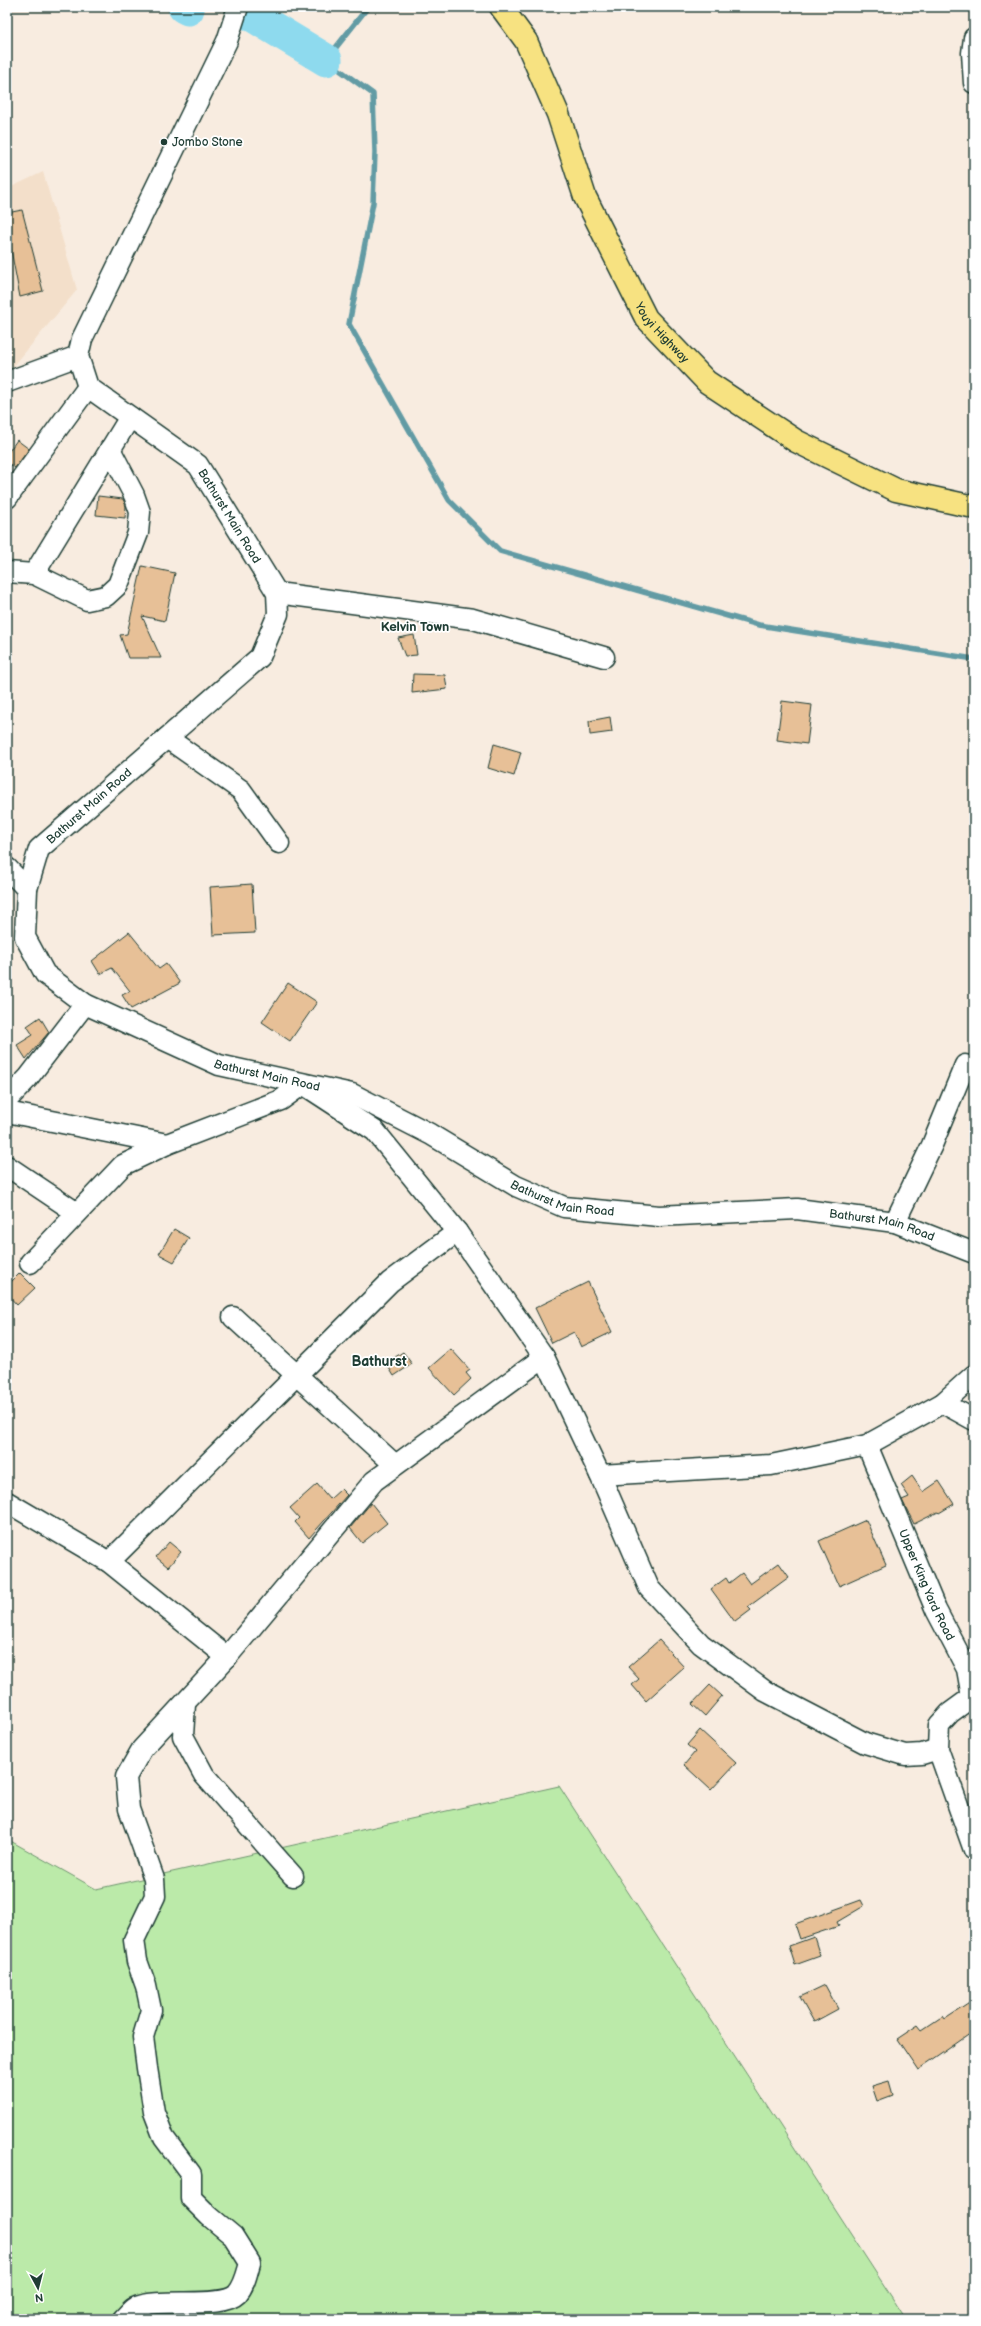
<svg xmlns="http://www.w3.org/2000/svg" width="981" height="2326" font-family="'Balsamiq Sans',sans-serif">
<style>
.built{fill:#f3dfca}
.green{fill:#bbeaa9;stroke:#6d946e}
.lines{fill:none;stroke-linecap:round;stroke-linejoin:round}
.stream{stroke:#629ba4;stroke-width:5.5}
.river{stroke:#8edaee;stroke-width:33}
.building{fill:#e7c097;stroke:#1f3d34}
.minor-casing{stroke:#1f3d34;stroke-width:23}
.major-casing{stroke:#1f3d34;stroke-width:25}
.minor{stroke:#fff;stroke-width:20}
.major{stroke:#f7e281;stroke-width:22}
.poi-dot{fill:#1f3d34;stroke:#fff;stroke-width:1.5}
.labels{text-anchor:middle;stroke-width:3.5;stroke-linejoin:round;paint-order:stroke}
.poi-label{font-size:12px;fill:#1f3d34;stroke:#fff;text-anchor:start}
.street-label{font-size:12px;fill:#1f3d34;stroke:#fff}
.neighbourhood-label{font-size:13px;font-weight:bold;fill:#1f3d34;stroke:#fff}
.quarter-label{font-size:14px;font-weight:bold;fill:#1f3d34;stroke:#fff}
</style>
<rect width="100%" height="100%" fill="#f8ece0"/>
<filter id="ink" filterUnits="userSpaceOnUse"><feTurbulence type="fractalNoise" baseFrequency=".025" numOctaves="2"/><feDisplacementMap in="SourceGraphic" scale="8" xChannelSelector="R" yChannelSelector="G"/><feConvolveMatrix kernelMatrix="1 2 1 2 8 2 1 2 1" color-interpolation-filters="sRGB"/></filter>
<g filter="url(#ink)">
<polygon class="built" points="43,172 77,290 7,374 7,189"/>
<polygon class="green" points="559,1786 906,2319 7,2319 7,1839 96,1889"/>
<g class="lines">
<polyline class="stream" points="368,7 326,60 373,94 375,152 373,203 349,324 449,500 500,551 759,625 974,659"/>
<g class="river">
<polyline points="184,7 188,9"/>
<polyline points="250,14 326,60"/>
</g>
</g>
<g class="building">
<polygon points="22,210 43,291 20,297 7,229 7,213"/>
<polygon points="17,440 29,449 15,468 7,462 7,454"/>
<polygon points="98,496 123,499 126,506 125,518 96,515"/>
<polygon points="142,566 175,573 165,621 142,616 161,658 128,658 120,635 127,634"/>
<polygon points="414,635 417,655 405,656 398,638"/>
<polygon points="413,674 445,675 447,689 412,693"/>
<polygon points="782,701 812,705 807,744 777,740"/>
<polygon points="610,717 612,732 590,735 589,721"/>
<polygon points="494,744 521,752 514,776 488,768"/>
<polygon points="252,884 255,933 213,935 210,887"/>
<polygon points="129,932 159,969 166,964 180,983 131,1009 122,995 130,991 112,968 100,974 92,961"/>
<polygon points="288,983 317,1002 290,1041 262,1022"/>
<polygon points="40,1017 49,1032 26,1059 17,1045 33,1035 27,1026"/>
<polygon points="174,1229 189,1238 174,1262 159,1254"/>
<polygon points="20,1273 35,1288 17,1305 7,1294 7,1286"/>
<polygon points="588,1282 612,1332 581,1347 574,1332 552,1343 535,1308"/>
<polygon points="451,1349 470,1370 466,1373 471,1379 454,1395 429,1368"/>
<polygon points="403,1352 412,1364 394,1376 386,1363"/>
<polygon points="912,1476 923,1492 939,1481 954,1504 939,1513 938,1512 914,1524 902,1500 909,1497 901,1485"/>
<polygon points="317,1484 330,1499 341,1489 347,1495 309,1538 295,1522 299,1518 290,1508"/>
<polygon points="371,1503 387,1523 362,1543 350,1528"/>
<polygon points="866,1520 886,1565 839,1586 819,1541"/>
<polygon points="169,1542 181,1552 168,1567 156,1557"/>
<polygon points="779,1563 789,1577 748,1607 751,1610 735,1622 711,1589 726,1578 729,1583 742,1573 750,1584"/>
<polygon points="659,1640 684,1667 646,1701 632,1685 639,1679 628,1667"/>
<polygon points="710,1685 722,1696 705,1716 692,1704"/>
<polygon points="700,1730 736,1763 711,1790 684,1765 695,1752 687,1745"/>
<polygon points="861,1900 864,1906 837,1922 839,1926 800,1939 795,1924"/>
<polygon points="814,1937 820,1956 795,1965 789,1946"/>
<polygon points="825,1985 838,2009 814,2022 800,1997"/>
<polygon points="974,2000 974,2031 918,2070 897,2039 918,2025 922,2030 943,2016 945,2019"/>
<polygon points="889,2081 893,2095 877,2101 872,2086"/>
</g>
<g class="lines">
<defs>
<g id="minor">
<path id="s1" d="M238,7l-11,34 -145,298 -4,17 10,31 110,78 79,128 1,21 -18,43 -221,192 -12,40 -2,48 20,37 40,30 134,61 133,29 78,40 86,52 48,21 95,9 138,-7 98,13 79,31"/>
<polyline points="974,38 972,53 974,83"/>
<polyline points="7,382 78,356"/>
<polyline points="7,498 88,387"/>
<polyline points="7,572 34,574 130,417"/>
<polyline points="34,574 87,600 106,596 118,585 138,533 140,512 134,495 110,449"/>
<polyline points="277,593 473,619 604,657"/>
<polyline points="167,738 241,790 279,843"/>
<polyline points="7,868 27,889"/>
<polyline points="7,1100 28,1078 85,1004"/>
<polyline points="7,1112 167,1144"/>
<polyline points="7,1166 77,1213"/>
<polyline points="895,1222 932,1145 965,1065"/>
<polyline points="30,1263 123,1165 167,1144 281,1100 303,1084 375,1131 457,1232 544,1357 600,1475 649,1588 701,1644 765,1691 865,1743 905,1755 922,1754 938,1749"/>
<polyline points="233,1317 394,1464"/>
<polyline points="943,1403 974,1420"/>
<path id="s2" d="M867,1445l69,165 31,59 5,28 -22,16 -11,12 -1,24 36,101"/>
<polyline points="600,1475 771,1465 867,1445 943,1403 974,1375"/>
<polyline points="7,1502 109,1562 227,1657"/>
<polyline points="109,1562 390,1282 457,1232"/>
<polyline points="185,1704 183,1736 204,1775 293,1876"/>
<path d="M123,2319c3,-3 7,-8 11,-11 25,-12 87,2 103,-14 8,-9 10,-21 13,-31l-17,-27 -24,-20 -18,-18v-24l-27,-36 -10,-26 -7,-44 -4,-31 8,-27 -5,-24 -9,-25 -3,-21 21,-44 -1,-17 -25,-70 -3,-32 16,-28 85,-92 147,-176 170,-124"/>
</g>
<g id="major">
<path id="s3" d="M501,7l25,34 32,73 27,83 61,121 61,64 89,59 100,49 78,17"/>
</g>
</defs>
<use href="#minor" class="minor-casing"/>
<use href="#major" class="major-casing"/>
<use href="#minor" class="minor"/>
<use href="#major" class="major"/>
</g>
</g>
<circle class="poi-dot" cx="164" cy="142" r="4"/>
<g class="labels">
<g class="poi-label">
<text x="172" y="146">Jombo Stone</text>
</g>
<g class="street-label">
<text dy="4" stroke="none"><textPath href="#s3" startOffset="366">Youyi Highway</textPath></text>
<text dy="4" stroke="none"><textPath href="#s1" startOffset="612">Bathurst Main Road</textPath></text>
<text transform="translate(89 806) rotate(-41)" y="4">Bathurst Main Road</text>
<text dy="4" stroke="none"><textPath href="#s1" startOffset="1441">Bathurst Main Road</textPath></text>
<text dy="4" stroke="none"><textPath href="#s1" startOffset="1765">Bathurst Main Road</textPath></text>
<text dy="4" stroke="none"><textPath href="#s1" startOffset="2089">Bathurst Main Road</textPath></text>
<text dy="4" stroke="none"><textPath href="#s2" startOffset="152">Upper King Yard Road</textPath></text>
</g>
<g class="neighbourhood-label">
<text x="415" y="631">Kelvin Town</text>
</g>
<g class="quarter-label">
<text x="379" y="1366">Bathurst</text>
</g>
</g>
<rect width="981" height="2326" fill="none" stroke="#fff" stroke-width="24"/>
<rect x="12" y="12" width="957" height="2302" fill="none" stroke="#1f3d34" stroke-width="1.5" filter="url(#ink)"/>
<g transform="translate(38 2288) rotate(173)" stroke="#ffffff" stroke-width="3" paint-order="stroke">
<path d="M0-3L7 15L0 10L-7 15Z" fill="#1f3d34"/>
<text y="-6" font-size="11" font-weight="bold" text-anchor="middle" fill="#1f3d34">N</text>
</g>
</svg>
